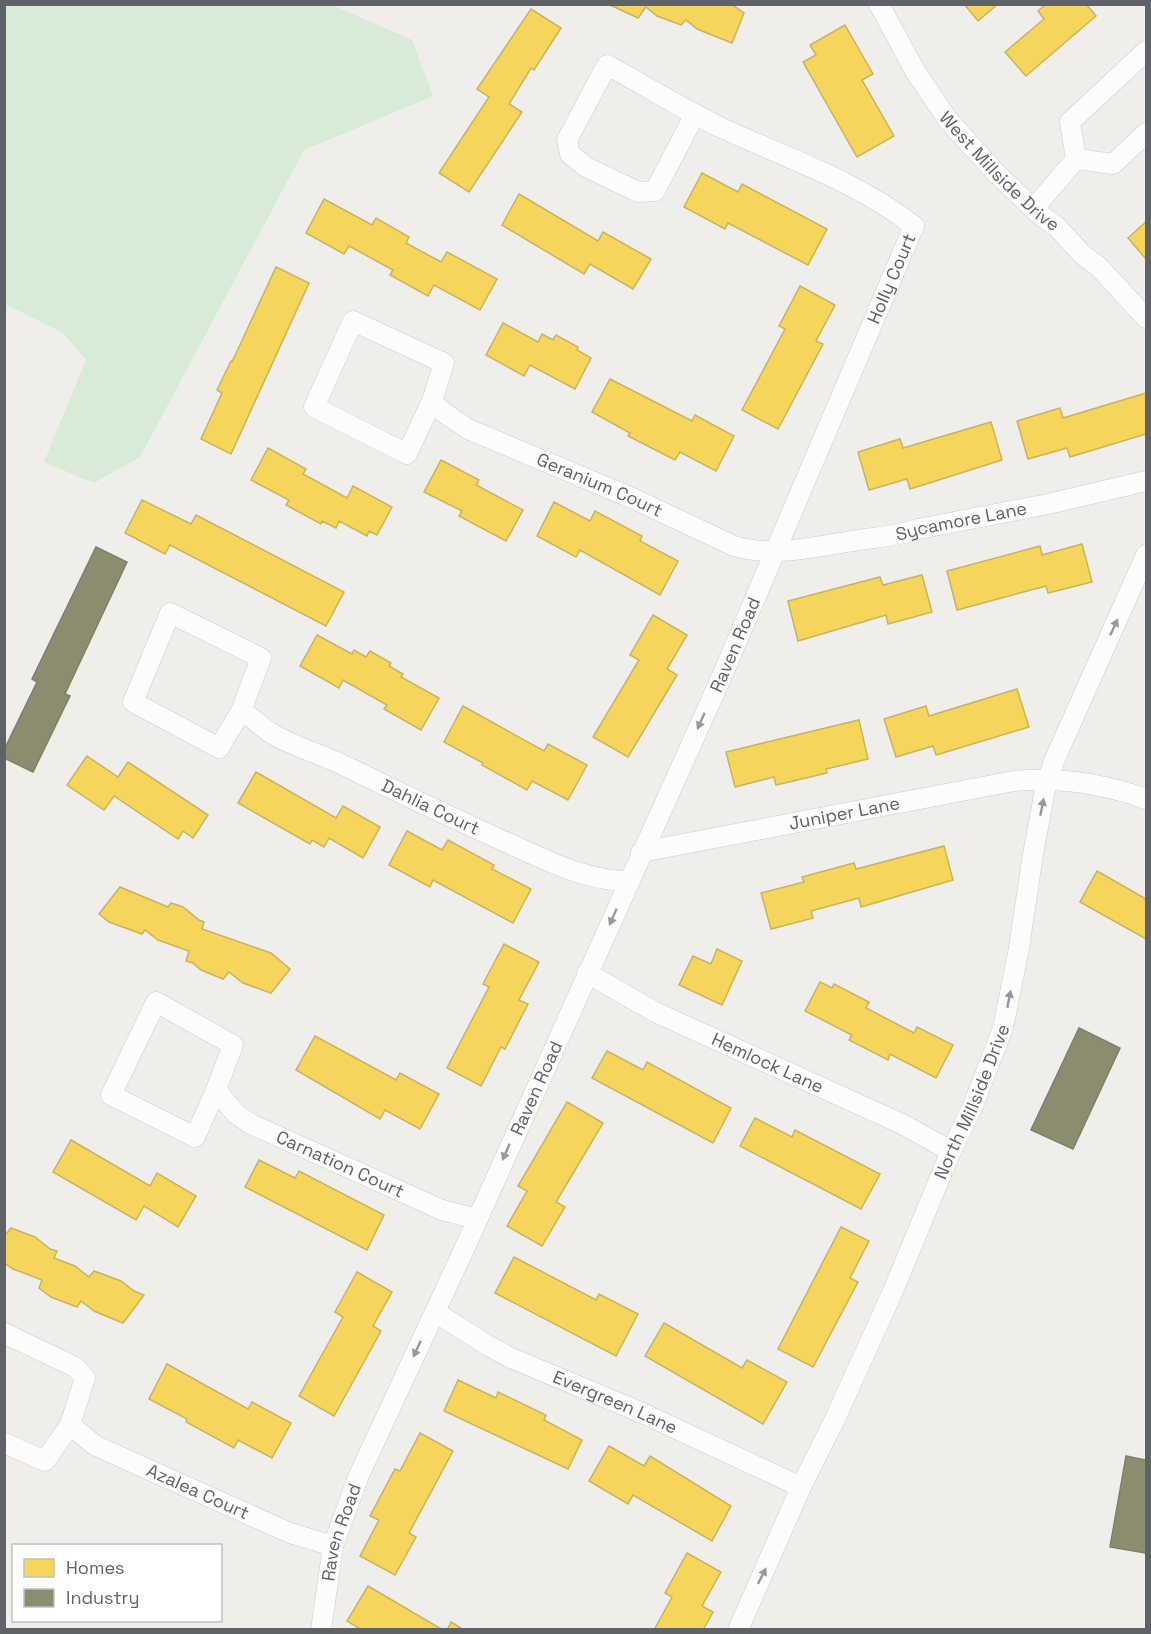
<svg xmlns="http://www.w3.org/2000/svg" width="1151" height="1634" font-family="'Space Grotesk',sans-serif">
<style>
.green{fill:#d8ebd6}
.homes{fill:#f6d55c;stroke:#c9b360;stroke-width:1.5}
.industry{fill:#8c8c6e;stroke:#7e806c;stroke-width:1.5}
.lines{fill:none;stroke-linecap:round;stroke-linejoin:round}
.minor-casing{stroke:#cbcccc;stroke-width:21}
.minor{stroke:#fdfcfc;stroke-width:20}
.oneway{fill:#96999c}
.labels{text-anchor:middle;stroke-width:6;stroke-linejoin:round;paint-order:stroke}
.street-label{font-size:18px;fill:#5f6368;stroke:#fff}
</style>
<rect width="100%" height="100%" fill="#efeeea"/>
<polygon class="green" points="4,5 332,5 412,40 433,96 304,150 140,457 94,483 44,462 86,360 63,333 5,304"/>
<g class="homes">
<polygon points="608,4 731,4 744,13 732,43 697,29 686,20 681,25 657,16 646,7 638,18"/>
<polygon points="964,4 998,4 978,21"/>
<polygon points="1046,4 1086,4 1096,16 1026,76 1005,52 1044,19 1038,11"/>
<polygon points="531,9 561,28 534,70 531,68 509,104 522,112 469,192 439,173 489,97 477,89"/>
<polygon points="845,25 873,74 862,80 894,136 857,157 803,62 816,55 810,45"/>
<polygon points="702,173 738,192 742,184 827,229 808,265 728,223 725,229 684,207"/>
<polygon points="519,194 598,241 603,232 651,259 633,289 590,264 584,274 502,225"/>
<polygon points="324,199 372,225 376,218 409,237 406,243 441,262 447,252 497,279 480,310 434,285 428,296 390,275 393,270 349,246 344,254 306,233"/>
<polygon points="1146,222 1146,259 1128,238"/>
<polygon points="276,267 309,283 231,454 201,439 222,393 217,390 231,361 232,362"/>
<polygon points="800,286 835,305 816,341 823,344 778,429 742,410 785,329 779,326"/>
<polygon points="503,323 538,342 542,334 553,340 556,335 578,347 577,350 591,358 575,389 530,365 524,376 486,355"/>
<polygon points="610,379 692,421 695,415 734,436 716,471 680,452 675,460 628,436 630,433 592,412"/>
<polygon points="1146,393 1146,434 1070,457 1067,448 1028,459 1017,421 1060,408 1063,418"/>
<polygon points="991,422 1002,460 910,489 907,479 869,490 858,452 900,439 903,448"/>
<polygon points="268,448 306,469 303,474 347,498 353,486 392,507 377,535 369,531 367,536 339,521 336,528 322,521 321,524 286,505 289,500 251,480"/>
<polygon points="441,460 479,480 476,485 523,510 506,541 459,516 462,511 424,492"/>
<polygon points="142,500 191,524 196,515 344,592 326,626 170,545 165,554 125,533"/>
<polygon points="554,502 590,521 595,511 642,536 640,541 678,561 660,595 580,550 576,557 537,536"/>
<polygon points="1082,544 1092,582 1048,593 1046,586 957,610 947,571 1040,546 1042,555"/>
<polygon points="922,575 932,612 888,624 886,615 798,641 788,601 880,577 883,585"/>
<polygon points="653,615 687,635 667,669 677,675 628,757 593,737 639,660 630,655"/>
<polygon points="317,635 352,654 354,650 366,657 370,651 391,663 389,666 403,674 401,677 439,698 421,730 384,709 387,705 343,680 339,688 300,666"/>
<polygon points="1017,689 1029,727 936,755 933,746 896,757 884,719 926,706 929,716"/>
<polygon points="463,706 544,751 548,744 587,765 568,800 532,781 527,790 482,765 483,763 444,742"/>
<polygon points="859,720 868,759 826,769 827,773 776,785 774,777 735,787 726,752"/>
<polygon points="87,756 118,777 128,762 208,815 193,838 183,831 178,839 114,796 104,810 67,785"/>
<polygon points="256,772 336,818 343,806 380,827 363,858 329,838 324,847 312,840 310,844 238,803"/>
<polygon points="407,831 442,850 448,840 494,865 492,869 531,889 513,923 433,880 430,887 389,865"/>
<polygon points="944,846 953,880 861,907 859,898 811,911 813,918 771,929 761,893 804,882 802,877 854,863 856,869"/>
<polygon points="1097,871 1146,899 1146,939 1080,902"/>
<polygon points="120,887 168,907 171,903 183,907 199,920 204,922 202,929 271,953 290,969 271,993 243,983 229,972 223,979 201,970 193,963 186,961 189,951 158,940 145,930 142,934 109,922 99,914"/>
<polygon points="504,944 539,962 519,1000 528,1004 505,1049 501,1047 481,1086 447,1068 489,987 483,984"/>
<polygon points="717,949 742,961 722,1005 679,985 693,956 711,964"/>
<polygon points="820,982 832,988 834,984 869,1002 866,1008 914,1033 917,1027 953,1045 936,1078 890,1054 888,1060 849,1040 852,1035 805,1011"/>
<polygon points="315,1036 396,1080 400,1073 439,1094 420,1129 385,1110 380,1119 296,1070"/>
<polygon points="607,1051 643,1070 647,1062 731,1108 713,1143 592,1078"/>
<polygon points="567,1102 603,1123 556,1202 565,1207 542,1246 507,1226 527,1191 518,1186"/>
<polygon points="755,1118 792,1137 795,1130 880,1174 861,1209 740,1146"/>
<polygon points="71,1140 150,1186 157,1173 196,1196 178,1227 144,1206 136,1220 53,1172"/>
<polygon points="259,1160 295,1178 299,1171 384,1215 367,1250 245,1187"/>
<polygon points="841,1227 869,1241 850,1278 858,1282 813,1367 778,1349"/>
<polygon points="11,1228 35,1237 50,1249 57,1251 54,1258 75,1266 89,1277 94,1271 121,1281 134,1291 144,1295 123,1323 94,1311 81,1301 77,1307 51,1297 39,1288 42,1280 13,1269 4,1263 4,1233 6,1234"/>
<polygon points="514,1257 596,1300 599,1294 638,1314 616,1356 495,1293"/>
<polygon points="357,1272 392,1292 373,1326 381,1331 334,1416 299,1396 343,1317 335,1312"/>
<polygon points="664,1323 742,1368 747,1360 787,1382 763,1424 645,1356"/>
<polygon points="167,1364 248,1409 252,1402 291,1423 272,1458 238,1440 234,1448 186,1422 187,1419 149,1399"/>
<polygon points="458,1380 496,1398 498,1392 546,1415 544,1420 582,1440 568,1469 444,1411"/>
<polygon points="420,1433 453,1451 409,1533 416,1537 395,1575 360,1556 379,1520 370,1516 395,1469 400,1471"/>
<polygon points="609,1446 644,1466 650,1456 731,1506 712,1541 633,1495 628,1504 589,1481"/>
<polygon points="687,1553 721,1572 702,1606 713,1612 703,1630 654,1630 672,1597 665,1593"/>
<polygon points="368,1586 443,1630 362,1630 347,1621"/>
<polygon points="451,1622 464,1630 447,1630"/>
</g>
<g class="industry">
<polygon points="96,547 127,562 65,694 70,696 33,772 4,758 4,750 37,682 32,679"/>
<polygon points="1079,1028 1120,1048 1073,1149 1031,1130"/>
<polygon points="1126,1456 1146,1460 1146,1553 1110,1547"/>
</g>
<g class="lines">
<defs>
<g id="minor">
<path id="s1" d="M879,4l36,67 33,49 48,53 43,41 17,12 27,29 16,12 47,51"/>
<polyline points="1076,159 1113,164 1146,133"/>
<polyline points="1034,208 1076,159 1070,122 1146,51"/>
<path id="s2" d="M432,401l-25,53 -93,-47 39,-86 91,42 -12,38 11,11 25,17 164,69 102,48c40,12 84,0 125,-6 20,-3 40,-4 59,-11l130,-25 98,-23"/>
<polygon points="170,613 261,658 241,711 219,748 133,702"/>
<path id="s3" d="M241,711c13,7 21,17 33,24 22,12 45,19 67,29 53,26 105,51 158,75 41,18 84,42 130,42"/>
<path id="s4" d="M641,852l373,-71c45,-4 90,3 132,18"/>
<path id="s5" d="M587,973l68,39 247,112 49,27"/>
<path id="s6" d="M216,1090l-21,47 -84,-42 45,-93 77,43 -17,45 20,24 15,10 191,86 35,9"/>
<path id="s7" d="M435,1312l52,33 24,13 129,54 161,75"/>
<path id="s8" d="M4,1333l71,34 10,11 -15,47 26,21 194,87 43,13"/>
<polyline points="4,1443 45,1461 70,1425"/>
<path id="s9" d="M321,1630l12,-84 26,-71 102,-219 261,-580 192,-450c-54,-43 -127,-68 -190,-97 -40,-19 -78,-43 -117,-64l-40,75 3,14 16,13 52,25 17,-1 40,-77"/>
<path id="s10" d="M738,1630l63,-143 33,-66 59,-130 58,-140 21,-43 31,-80 16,-80 14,-94 12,-64 9,-29 92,-206"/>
</g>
</defs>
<use href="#minor" class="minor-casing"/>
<use href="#minor" class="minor"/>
</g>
<defs><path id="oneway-solid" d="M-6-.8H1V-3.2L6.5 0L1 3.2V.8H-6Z" transform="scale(1.5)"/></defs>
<g class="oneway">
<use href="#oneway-solid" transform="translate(1114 627) rotate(-65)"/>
<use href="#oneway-solid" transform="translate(701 721) rotate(114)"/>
<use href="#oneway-solid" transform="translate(1042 807) rotate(-79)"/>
<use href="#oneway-solid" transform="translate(613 917) rotate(114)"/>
<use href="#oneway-solid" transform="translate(1009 999) rotate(-79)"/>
<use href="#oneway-solid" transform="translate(506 1152) rotate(114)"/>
<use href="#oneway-solid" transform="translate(417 1349) rotate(115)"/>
<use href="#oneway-solid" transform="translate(762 1576) rotate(-63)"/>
</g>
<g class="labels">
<g class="street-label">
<text dy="6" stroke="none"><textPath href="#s1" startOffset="208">West Millside Drive</textPath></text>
<text dy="6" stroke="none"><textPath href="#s9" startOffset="1470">Holly Court</textPath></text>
<text dy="6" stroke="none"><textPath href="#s2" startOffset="586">Geranium Court</textPath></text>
<text dy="6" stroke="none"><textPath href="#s2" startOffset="964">Sycamore Lane</textPath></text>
<text dy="6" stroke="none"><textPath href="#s9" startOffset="1072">Raven Road</textPath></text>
<text dy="6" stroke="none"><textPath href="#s3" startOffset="213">Dahlia Court</textPath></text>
<text dy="6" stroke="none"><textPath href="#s4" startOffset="207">Juniper Lane</textPath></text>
<text dy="6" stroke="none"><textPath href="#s5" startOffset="202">Hemlock Lane</textPath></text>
<text dy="6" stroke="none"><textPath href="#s9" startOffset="586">Raven Road</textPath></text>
<text dy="6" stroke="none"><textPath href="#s10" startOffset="578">North Millside Drive</textPath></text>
<text dy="6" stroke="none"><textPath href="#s6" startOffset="532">Carnation Court</textPath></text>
<text dy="6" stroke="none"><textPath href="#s7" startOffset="202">Evergreen Lane</textPath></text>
<text dy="6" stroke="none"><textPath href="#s8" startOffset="288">Azalea Court</textPath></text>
<text dy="6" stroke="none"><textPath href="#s9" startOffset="100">Raven Road</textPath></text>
</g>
</g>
<rect width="1151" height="1634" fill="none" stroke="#5f6368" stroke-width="12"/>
<rect x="12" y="1544" width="210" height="78" fill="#ffffff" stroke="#bfc1c3" stroke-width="1.5"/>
<rect x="24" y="1559" width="30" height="18" fill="#f6d55c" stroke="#bfc1c3" stroke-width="1.5"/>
<text x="66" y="1574" font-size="18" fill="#5f6368">Homes</text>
<rect x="24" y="1589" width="30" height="18" fill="#8c8c6e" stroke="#bfc1c3" stroke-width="1.5"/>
<text x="66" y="1604" font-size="18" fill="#5f6368">Industry</text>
</svg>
